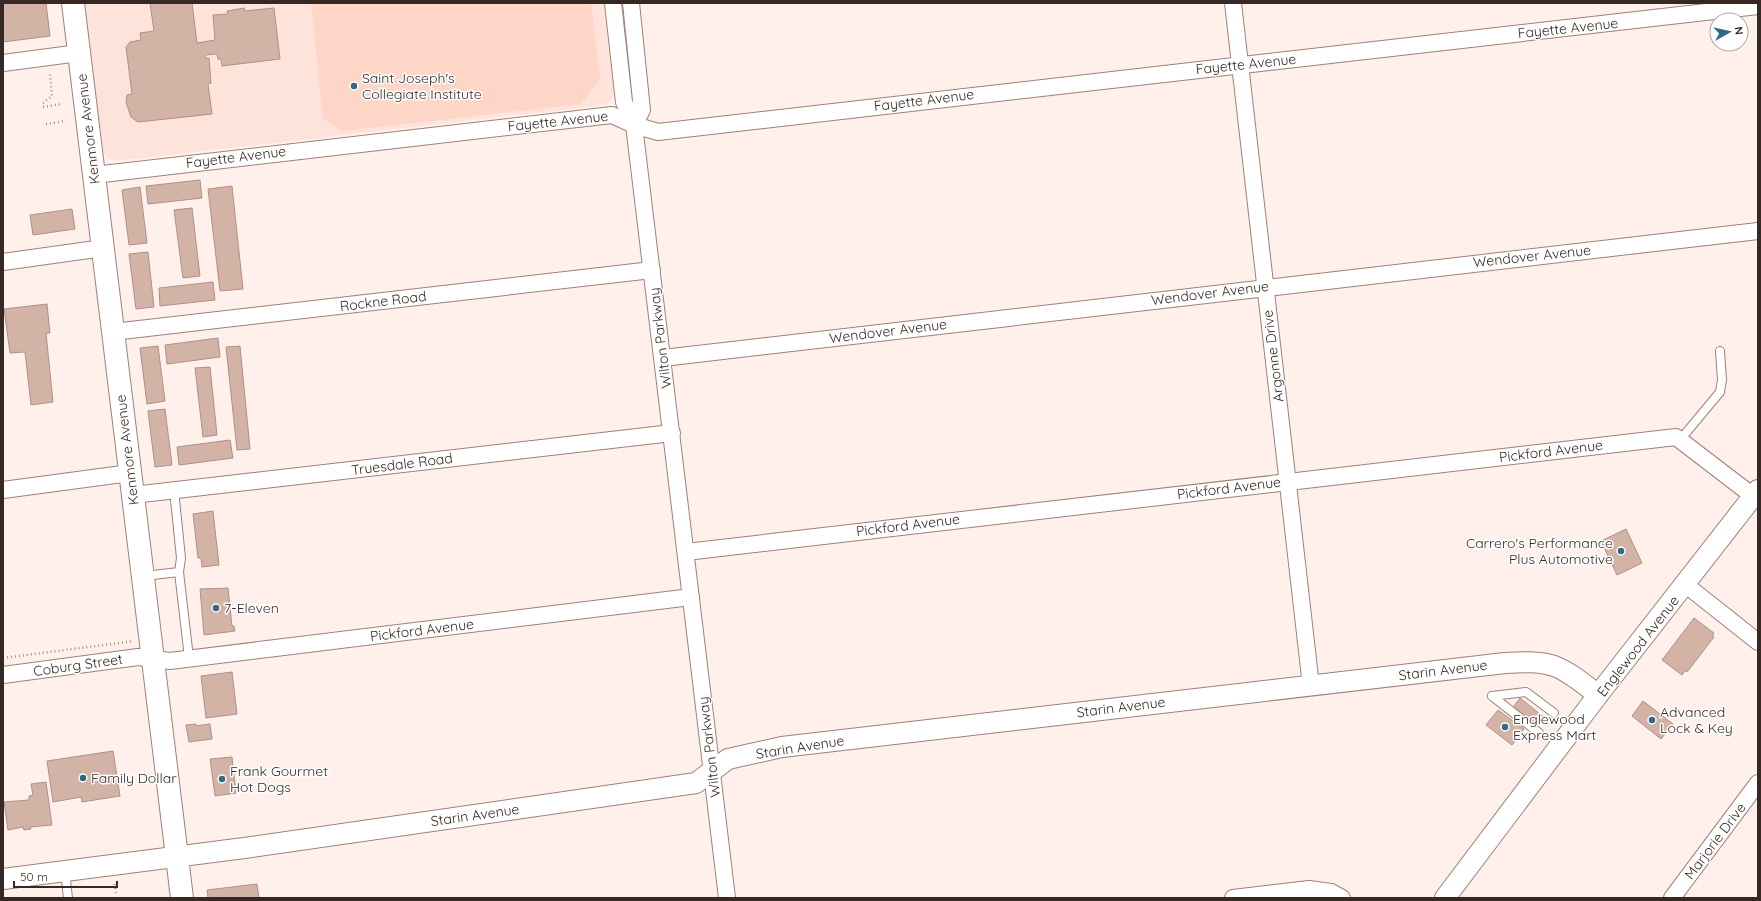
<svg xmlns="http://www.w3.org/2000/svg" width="1761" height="901" font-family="Quicksand,sans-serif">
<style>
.built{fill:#fde3da}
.green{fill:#fed6c8}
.building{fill:#d4b3a7;stroke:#b09085}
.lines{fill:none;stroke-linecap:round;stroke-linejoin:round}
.service-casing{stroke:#9f8176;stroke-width:10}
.minor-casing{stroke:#9f8176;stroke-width:18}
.tertiary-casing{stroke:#9f8176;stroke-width:22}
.secondary-casing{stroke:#9f8176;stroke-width:24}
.path{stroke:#a0928e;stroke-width:2.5;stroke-dasharray:1 3;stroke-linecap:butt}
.service{stroke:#fff;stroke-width:8}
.minor{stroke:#fff;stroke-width:16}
.tertiary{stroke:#fff;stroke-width:20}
.secondary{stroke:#fff;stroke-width:22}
.poi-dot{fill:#306a83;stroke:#fff;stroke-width:1.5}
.labels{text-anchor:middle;stroke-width:3;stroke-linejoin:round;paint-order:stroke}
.street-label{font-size:14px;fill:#362924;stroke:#fff}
.poi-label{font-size:14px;fill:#362924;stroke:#fff;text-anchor:start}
</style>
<rect width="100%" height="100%" fill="#fff0ec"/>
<polygon class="built" points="84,3 604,3 615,92 610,102 604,105 116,161 107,158 103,150"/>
<polygon class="green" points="311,3 591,3 600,79 581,104 343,131 323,119"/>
<g class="building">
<polygon points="3,3 46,3 50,36 3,42"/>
<polygon points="150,3 192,3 197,43 215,40 213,15 228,14 227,11 244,8 245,11 274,8 280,59 222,66 221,59 218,59 217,54 205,55 205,58 209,58 211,83 208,84 212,114 138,122 131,117 126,102 127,95 132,94 126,47 130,42 141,40 140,33 154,31"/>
<polygon points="200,180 202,198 148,204 146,186"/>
<polygon points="232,186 243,289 220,291 208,189"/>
<polygon points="140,187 147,243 129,245 122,190"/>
<polygon points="192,208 200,276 183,278 174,210"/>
<polygon points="72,209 75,229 33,235 30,215"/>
<polygon points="148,252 154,307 136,309 129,254"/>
<polygon points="213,282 215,300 160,306 159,288"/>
<polygon points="47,304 50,333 46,333 53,402 31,405 25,352 10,353 4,309"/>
<polygon points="218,338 220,357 167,364 165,345"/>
<polygon points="158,346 165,401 147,404 140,348"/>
<polygon points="240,346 250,449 237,450 226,347"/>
<polygon points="210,367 217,435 203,437 195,368"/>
<polygon points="165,409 172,465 155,467 148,411"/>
<polygon points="230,440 233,458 179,465 177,447"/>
<polygon points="213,511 219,565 202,567 201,558 198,558 193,514"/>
<polygon points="1626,529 1642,563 1617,575 1601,541"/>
<polygon points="228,588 232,626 234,626 235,631 204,635 200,589"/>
<polygon points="1694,618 1714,633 1712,636 1714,637 1687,672 1685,670 1682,675 1662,660"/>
<polygon points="232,672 237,714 206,718 201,676"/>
<polygon points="1520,698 1544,717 1535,728 1511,710"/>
<polygon points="1643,701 1673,724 1661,739 1632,716"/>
<polygon points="1498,710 1524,729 1512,745 1486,725"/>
<polygon points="196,724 196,726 210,724 212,739 189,742 186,725"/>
<polygon points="113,751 120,796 82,802 81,797 53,802 47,761"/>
<polygon points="232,757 236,793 215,796 210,759"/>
<polygon points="46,782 52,825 30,827 31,829 24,830 23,827 8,830 4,802 29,800 29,796 33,795 31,784"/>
<polygon points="257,884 259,898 208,898 207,890"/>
</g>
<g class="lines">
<defs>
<g id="service">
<polyline points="1680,440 1720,392 1722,380 1720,351"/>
<polyline points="174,490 181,558 179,572 189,658"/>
<polyline points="144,576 179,572"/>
<polyline points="1492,696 1526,692 1554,713"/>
<polyline points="1492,696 1539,733"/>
<polyline points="65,871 68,898"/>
</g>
<g id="minor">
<polyline points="613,3 624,102 634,125 727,898"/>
<polyline points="631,3 642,110 634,125"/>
<polyline points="1233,3 1311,686"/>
<polyline points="3,63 79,53"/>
<polyline points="94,175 612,115 634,125 658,132 1758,6"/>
<polyline points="3,262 103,248"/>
<polyline points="113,332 652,270"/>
<polyline points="663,358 1758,231"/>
<polyline points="3,490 130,473"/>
<polyline points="133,495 672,433"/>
<polyline points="686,552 1676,437 1753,496"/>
<polyline points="1686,585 1758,642"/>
<polyline points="3,675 138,657 170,661 691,597"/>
<polyline points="1233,898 1309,889 1331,892 1342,898"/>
<polyline points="1672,898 1758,783"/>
</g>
<g id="tertiary">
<path d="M3,879l249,-32 444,-64 32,-24 54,-12 723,-84c16,-1 34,-2 49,3 16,6 31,19 44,29"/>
<polyline points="1445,898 1598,695 1758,490"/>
</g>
<polyline id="secondary" points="73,3 182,898"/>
</defs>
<use href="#service" class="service-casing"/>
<use href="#minor" class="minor-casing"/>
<use href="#tertiary" class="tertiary-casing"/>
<use href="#secondary" class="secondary-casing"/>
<g class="path">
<polyline points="43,103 52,96 50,74"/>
<polyline points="43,107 61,104"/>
<polyline points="46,124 65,121"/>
<polyline points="3,658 134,641"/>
<polyline points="115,884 116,894"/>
</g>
<use href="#service" class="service"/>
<use href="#minor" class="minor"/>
<use href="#tertiary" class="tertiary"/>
<use href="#secondary" class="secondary"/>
</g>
<g class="poi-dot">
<circle cx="354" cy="86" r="4"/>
<circle cx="1621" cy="551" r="4"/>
<circle cx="216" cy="608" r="4"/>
<circle cx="1652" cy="720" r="4"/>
<circle cx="1505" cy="727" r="4"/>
<circle cx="83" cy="778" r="4"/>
<circle cx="222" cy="779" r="4"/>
</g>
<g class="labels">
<g class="street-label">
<text transform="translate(1568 28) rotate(-6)" y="5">Fayette Avenue</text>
<text transform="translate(1246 64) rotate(-6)" y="5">Fayette Avenue</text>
<text transform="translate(924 100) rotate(-7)" y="5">Fayette Avenue</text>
<text transform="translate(558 121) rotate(-6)" y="5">Fayette Avenue</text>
<text transform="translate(88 129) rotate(-97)" y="5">Kenmore Avenue</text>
<text transform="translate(236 157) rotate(-7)" y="5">Fayette Avenue</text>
<text transform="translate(1532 256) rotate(-6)" y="5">Wendover Avenue</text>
<text transform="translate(1210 293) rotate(-7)" y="5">Wendover Avenue</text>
<text transform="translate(383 301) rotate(-7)" y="5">Rockne Road</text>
<text transform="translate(888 331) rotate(-7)" y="5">Wendover Avenue</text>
<text transform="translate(660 338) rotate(-97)" y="5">Wilton Parkway</text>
<text transform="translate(1273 356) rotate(-97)" y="5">Argonne Drive</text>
<text transform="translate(127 450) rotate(-97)" y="5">Kenmore Avenue</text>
<text transform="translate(1551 451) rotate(-7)" y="5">Pickford Avenue</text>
<text transform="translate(402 464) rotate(-7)" y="5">Truesdale Road</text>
<text transform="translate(1229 488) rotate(-7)" y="5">Pickford Avenue</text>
<text transform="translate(908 525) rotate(-7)" y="5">Pickford Avenue</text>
<text transform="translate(422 630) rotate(-7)" y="5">Pickford Avenue</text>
<text transform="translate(1638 646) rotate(-52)" y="5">Englewood Avenue</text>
<text transform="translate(78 665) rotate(-8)" y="5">Coburg Street</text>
<text transform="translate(1443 670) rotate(-7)" y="5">Starin Avenue</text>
<text transform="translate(1121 707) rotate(-7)" y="5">Starin Avenue</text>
<text transform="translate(709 747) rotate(-97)" y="5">Wilton Parkway</text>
<text transform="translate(800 747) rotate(-9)" y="5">Starin Avenue</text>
<text transform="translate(475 815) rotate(-8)" y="5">Starin Avenue</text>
<text transform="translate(1715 841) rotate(-53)" y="5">Marjorie Drive</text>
</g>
<g class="poi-label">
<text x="362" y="83">Saint Joseph's<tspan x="362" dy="16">Collegiate Institute</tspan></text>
<text x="1613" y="548" text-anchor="end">Carrero's Performance<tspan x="1613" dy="16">Plus Automotive</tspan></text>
<text x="224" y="613">7-Eleven</text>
<text x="1660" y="717">Advanced<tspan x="1660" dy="16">Lock &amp; Key</tspan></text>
<text x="1513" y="724">Englewood<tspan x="1513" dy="16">Express Mart</tspan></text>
<text x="230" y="776">Frank Gourmet<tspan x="230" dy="16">Hot Dogs</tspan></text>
<text x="91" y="783">Family Dollar</text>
</g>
</g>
<rect width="1761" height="901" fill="none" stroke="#362924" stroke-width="8"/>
<g transform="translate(1729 32) rotate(82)"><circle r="19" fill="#ffffff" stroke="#afa9a7"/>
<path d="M0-3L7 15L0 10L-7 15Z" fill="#306a83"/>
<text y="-6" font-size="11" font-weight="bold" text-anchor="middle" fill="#362924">N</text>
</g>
<path d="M14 881v6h103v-6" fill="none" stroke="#362924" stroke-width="2"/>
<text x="20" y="881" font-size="12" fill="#362924" stroke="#ffffff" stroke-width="3" paint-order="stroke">50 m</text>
</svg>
